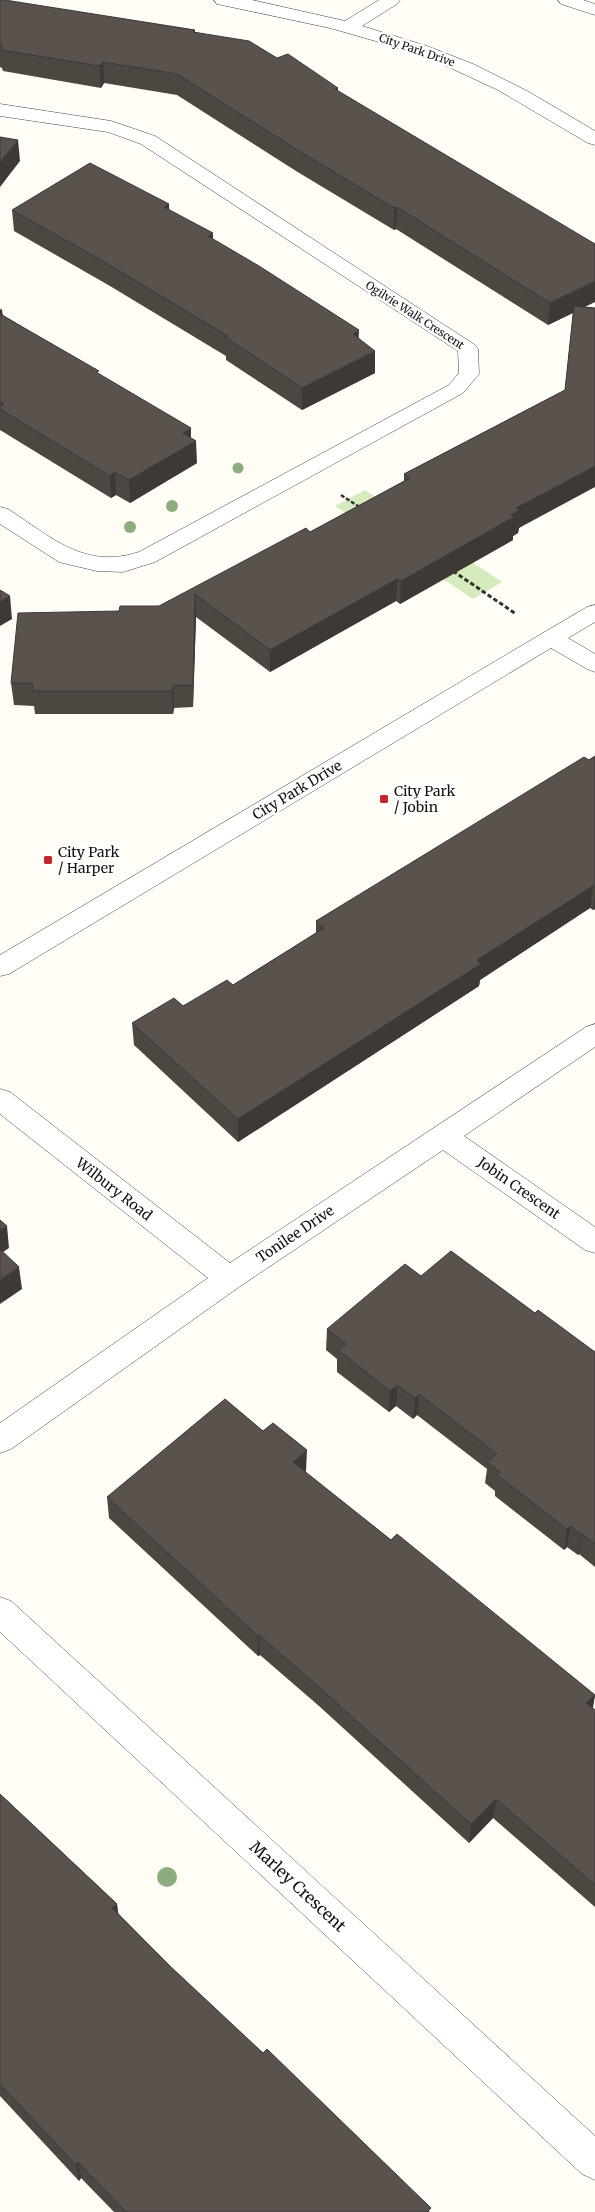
<svg xmlns="http://www.w3.org/2000/svg" width="595" height="2212" font-family="Merriweather,serif">
<style>
.green{fill:#d5ebbd}
.lines{fill:none;stroke-linecap:round;stroke-linejoin:round}
.minor-casing{stroke:#444;stroke-width:1}
.path-far1{stroke:#333;stroke-width:2.5;stroke-dasharray:4 2;stroke-linecap:butt}
.path{stroke:#333;stroke-width:3;stroke-dasharray:4.5 2.5;stroke-linecap:butt}
.minor{fill:#fff;fill-rule:evenodd}
.tree{fill:#8dad7f}
.wall{fill:#4d4742}
.shaded-wall{fill:#3f3936}
.building{fill:#5a524d;stroke:#3f3936}
.poi-dot{fill:#c4262e;stroke:#fff;stroke-width:2}
.labels{text-anchor:middle;stroke-width:5;stroke-linejoin:round;paint-order:stroke}
.far-street-label{font-size:11px;fill:#111;stroke:#fff}
.street-label{font-size:14px;fill:#111;stroke:#fff}
.poi-label{font-size:14px;fill:#111;stroke:#fff;text-anchor:start}
.near-street-label{font-size:16px;fill:#111;stroke:#fff}
</style>
<rect width="100%" height="100%" fill="#fffdf5"/>
<polygon class="green" points="365,490 502,582 473,599 335,506"/>
<g class="lines">
<defs>
<g id="minor">
<polygon points="214,0 252,0 345,21 379,0 400,0 397,4 362,26 427,46 473,64 529,92 595,131 595,145 588,143 498,90 442,64 386,44 330,28 217,4"/>
<polygon points="558,0 583,0 595,4 595,15 561,4"/>
<path d="M0,104l111,17 44,15 320,209 3,4 1,25 -16,19 -308,169 -32,10 -26,-1 -30,-7 -8,-2 -59,-38v-17l8,2c43,28 77,61 131,43l310,-167 10,-12 -1,-22 -317,-207 -33,-12 -108,-16z"/>
<polygon points="595,605 595,622 568,638 595,654 595,672 587,669 551,648 9,974 0,976 0,955 543,633 587,607"/>
<polygon points="595,1024 595,1047 464,1136 595,1227 595,1253 585,1250 443,1150 239,1287 11,1449 0,1453 0,1423 208,1278 0,1114 0,1089 10,1092 230,1263 586,1027"/>
<polygon points="0,1597 11,1601 595,2136 595,2180 582,2174 0,1632"/>
</g>
</defs>
<use href="#minor" class="minor-casing"/>
<polyline class="path-far1" points="341,495 361,508"/>
<polyline class="path" points="453,571 516,614"/>
<use href="#minor" class="minor"/>
</g>
<g class="tree">
<circle cx="238" cy="468" r="5.5"/>
<circle cx="172" cy="506" r="6"/>
<circle cx="130" cy="527" r="6"/>
<circle cx="167" cy="1877" r="10"/>
</g>
<g class="wall">
<polygon points="0,0 195,30 195,32 277,58 338,88 338,91 585,307 595,308 519,528 518,533 513,536 513,540 400,604 396,601 270,672 196,617 193,707 174,708 173,714 35,714 34,706 14,705 11,683 119,611 159,606 310,532 404,481 404,474 565,390 573,313 548,325 396,229 394,230 296,171 177,95 104,83 101,88 3,71 2,68 0,67"/>
<polygon points="12,210 170,210 359,338 375,373 302,410 226,360 226,356 110,286 14,231"/>
<polygon points="0,308 3,315 99,374 191,438 197,463 130,503 116,495 111,498 0,430"/>
<polygon points="595,756 595,909 593,910 590,908 480,980 479,986 238,1142 134,1045 132,1023 183,1006 233,985 316,933 316,921"/>
<polygon points="421,1276 535,1313 595,1352 595,1567 579,1554 578,1555 567,1547 564,1550 495,1496 495,1491 485,1483 487,1469 417,1415 413,1419 396,1406 389,1412 337,1372 337,1359 326,1350 327,1329"/>
<polygon points="263,1431 306,1471 305,1472 391,1540 595,1695 593,1708 595,1710 595,1907 493,1818 469,1843 319,1706 260,1655 258,1656 109,1518 107,1497"/>
<polygon points="0,1794 117,1904 118,1913 171,1967 430,2212 114,2212 81,2178 79,2181 0,2096"/>
</g>
<g class="shaded-wall">
<polygon points="103,62 104,83 101,88 100,66"/>
<polygon points="18,140 20,161 0,187 0,162"/>
<polygon points="169,204 170,226 164,207"/>
<polygon points="397,207 396,229 394,230 394,208"/>
<polygon points="213,233 213,255 208,236"/>
<polygon points="595,281 595,302 548,325 550,303"/>
<polygon points="2,309 4,331 0,334 0,310"/>
<polygon points="359,330 358,352 353,334"/>
<polygon points="375,351 375,373 302,410 302,388"/>
<polygon points="191,428 191,443 196,441 197,463 130,503 129,480 183,433"/>
<polygon points="595,466 595,487 519,528 518,533 513,536 513,540 400,604 401,581 511,515 516,508"/>
<polygon points="115,472 116,495 111,498 110,476"/>
<polygon points="397,579 396,601 270,672 270,650"/>
<polygon points="195,594 196,617 193,707 193,685"/>
<polygon points="10,596 12,619 0,626 0,602"/>
<polygon points="173,685 174,708 173,714 172,691"/>
<polygon points="593,886 590,908 480,980 479,986 238,1142 238,1119 477,960"/>
<polygon points="595,895 595,909 593,910"/>
<polygon points="7,1226 9,1248 0,1254 0,1230"/>
<polygon points="19,1267 22,1289 0,1304 0,1280"/>
<polygon points="397,1385 396,1406 389,1412 390,1391"/>
<polygon points="419,1394 417,1415 413,1419 415,1398"/>
<polygon points="307,1450 306,1471 293,1483 293,1462"/>
<polygon points="571,1526 567,1547 564,1550 567,1529"/>
<polygon points="582,1534 579,1554 578,1555 581,1535"/>
<polygon points="259,1635 260,1655 258,1656 258,1636"/>
<polygon points="595,1695 591,1715 586,1703"/>
<polygon points="496,1799 493,1818 469,1843 471,1824"/>
<polygon points="117,1904 119,1922 112,1908"/>
<polygon points="78,2162 81,2178 79,2181 76,2165"/>
</g>
<g class="building">
<polygon points="0,0 5,0 195,30 193,32 249,41 277,58 288,54 338,88 335,89 595,244 595,281 550,303 397,207 394,208 296,149 177,74 103,62 100,66 1,50 3,47 0,46"/>
<polygon points="0,137 18,140 0,162"/>
<polygon points="90,163 169,204 164,207 213,233 208,236 259,266 359,330 353,334 375,351 302,388 225,337 228,336 108,264 12,210"/>
<polygon points="574,306 595,308 595,466 516,508 520,510 511,515 514,517 401,581 397,579 270,650 195,594 193,685 173,685 172,691 32,691 33,683 11,683 18,613 119,611 120,606 159,606 306,528 310,532 410,478 404,474 565,390"/>
<polygon points="0,314 99,371 96,372 191,428 183,433 196,441 129,480 115,472 110,476 0,409 0,406 4,404 0,402"/>
<polygon points="0,590 10,596 0,602"/>
<polygon points="595,756 595,887 593,886 477,960 481,964 238,1119 132,1023 174,998 183,1006 227,980 233,985 324,928 316,921 584,757 589,760"/>
<polygon points="0,1220 7,1226 0,1230"/>
<polygon points="0,1249 19,1267 0,1280"/>
<polygon points="451,1251 535,1313 538,1310 595,1352 595,1544 582,1534 581,1535 571,1526 567,1529 497,1475 500,1472 487,1462 497,1454 419,1394 415,1398 397,1385 390,1391 338,1350 346,1344 327,1329 405,1264 421,1276"/>
<polygon points="225,1399 263,1431 273,1423 307,1450 293,1462 391,1540 397,1534 595,1695 586,1703 595,1710 595,1885 496,1799 471,1824 319,1687 259,1635 258,1636 107,1497"/>
<polygon points="0,1794 117,1904 112,1908 171,1967 263,2053 267,2049 431,2208 427,2212 126,2212 78,2162 76,2165 0,2084"/>
</g>
<g class="poi-dot">
<rect x="379" y="794" width="10" height="10" rx="2.5"/>
<rect x="43" y="855" width="10" height="10" rx="2.5"/>
</g>
<g class="labels">
<g class="far-street-label">
<text transform="translate(417 50) rotate(19)" y="4">City Park Drive</text>
<text transform="translate(415 315) rotate(33)" y="4">Ogilvie Walk Crescent</text>
</g>
<g class="street-label">
<text transform="translate(297 790) rotate(-31)" y="5">City Park Drive</text>
<text transform="translate(519 1188) rotate(35)" y="5">Jobin Crescent</text>
<text transform="translate(114 1189) rotate(38)" y="5">Wilbury Road</text>
<text transform="translate(295 1234) rotate(-34)" y="5">Tonilee Drive</text>
</g>
<g class="poi-label">
<text x="394" y="796">City Park<tspan x="394" dy="16">/ Jobin</tspan></text>
<text x="58" y="857">City Park<tspan x="58" dy="16">/ Harper</tspan></text>
</g>
<g class="near-street-label">
<text transform="translate(298 1886) rotate(43)" y="6">Marley Crescent</text>
</g>
</g>
</svg>
